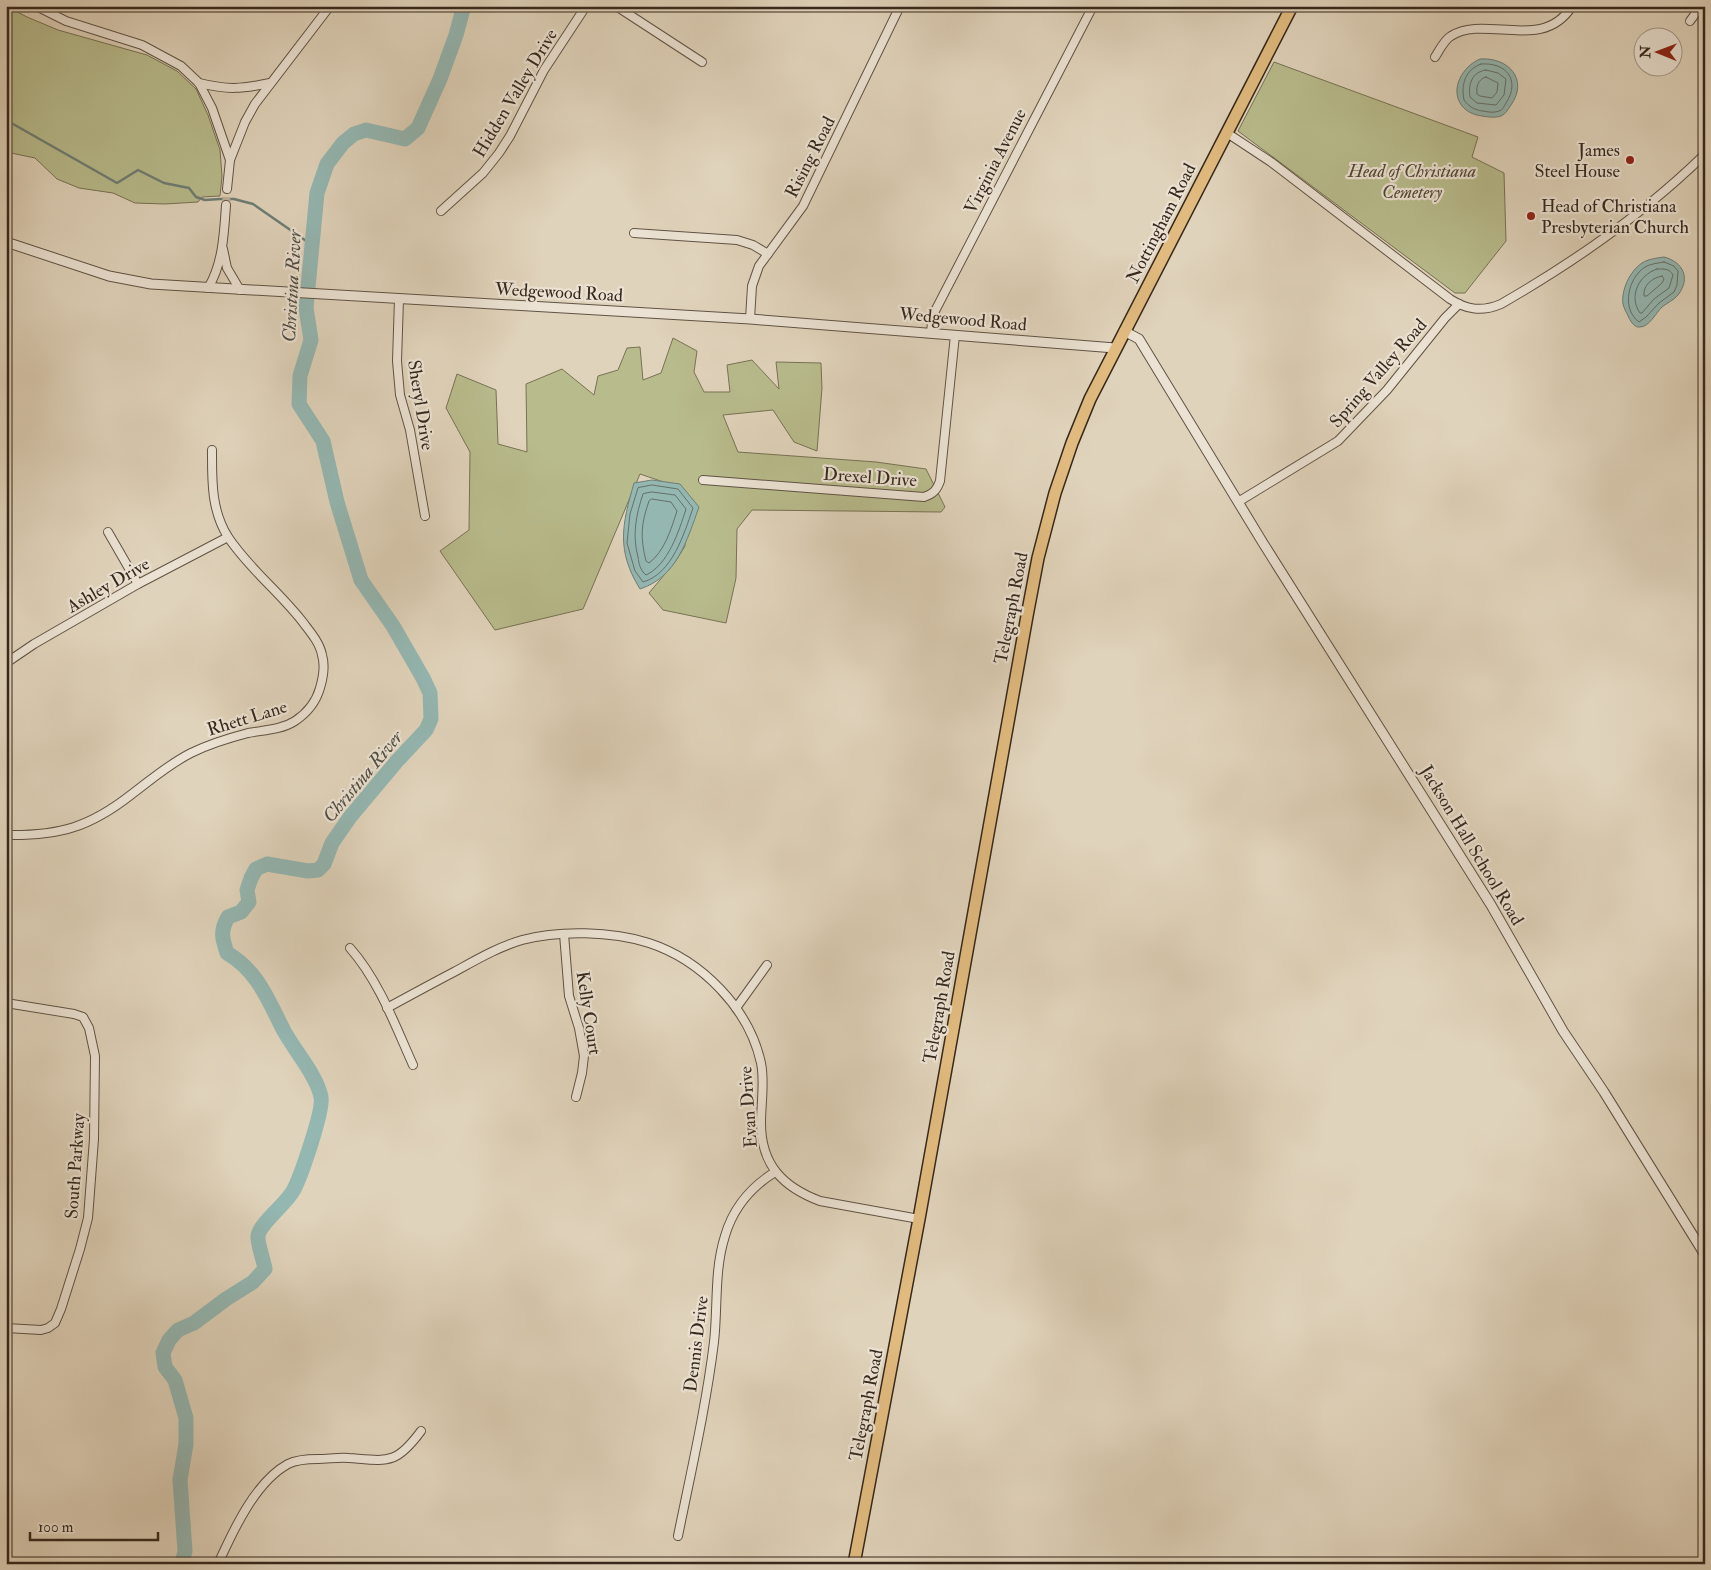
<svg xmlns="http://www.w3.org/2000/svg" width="1711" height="1570" font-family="'IM FELL Double Pica',serif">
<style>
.green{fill:#b8bb8c;stroke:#777254}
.water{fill:#94b7b2;stroke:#6e7e76}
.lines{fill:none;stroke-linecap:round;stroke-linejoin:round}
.shore{stroke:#657068;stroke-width:1}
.stream{stroke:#6e7e76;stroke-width:2.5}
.river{stroke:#94b7b2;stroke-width:15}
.minor-tunnel{stroke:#beb19b;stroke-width:8;stroke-dasharray:8 4;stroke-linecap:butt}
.minor-casing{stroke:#605344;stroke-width:10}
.tertiary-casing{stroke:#605344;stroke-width:11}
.primary-casing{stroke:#36281d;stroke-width:14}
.minor{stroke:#ebe2d3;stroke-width:8}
.tertiary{stroke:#ebe2d3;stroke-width:9}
.primary{stroke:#e0ba7e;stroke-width:11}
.poi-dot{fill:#8f2418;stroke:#ebe2d3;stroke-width:2}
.labels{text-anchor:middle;stroke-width:4.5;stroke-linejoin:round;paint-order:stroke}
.street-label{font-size:18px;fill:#36281d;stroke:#ebe2d3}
.poi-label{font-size:18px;fill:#36281d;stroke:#ebe2d3;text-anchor:end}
.park-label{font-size:18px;font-style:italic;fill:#504533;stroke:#ebe2d3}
.water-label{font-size:19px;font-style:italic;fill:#4e4c42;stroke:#ebe2d3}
</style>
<rect width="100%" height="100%" fill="#e0d3bb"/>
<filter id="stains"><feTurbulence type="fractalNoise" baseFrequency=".004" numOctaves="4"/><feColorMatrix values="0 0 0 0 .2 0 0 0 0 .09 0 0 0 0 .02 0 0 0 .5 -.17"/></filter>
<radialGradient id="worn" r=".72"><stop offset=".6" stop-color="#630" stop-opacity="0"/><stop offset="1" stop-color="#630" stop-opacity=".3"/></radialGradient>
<g class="green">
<polygon points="6,6 27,17 58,30 147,55 177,71 196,89 208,115 220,150 222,176 220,196 202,197 198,202 165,204 135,203 113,193 79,188 57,179 35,158 11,153 6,154"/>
<polygon points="1274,62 1478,137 1472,157 1504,173 1506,241 1465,293 1455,293 1238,131"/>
<polygon points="673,338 697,351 694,372 704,392 730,392 727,365 752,360 779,389 776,362 821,363 822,388 817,451 794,442 773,410 723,415 738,452 876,462 926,469 945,507 941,512 752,510 737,529 736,578 726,623 663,610 649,593 675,562 685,546 684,489 640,474 583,609 495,630 440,551 469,530 470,452 446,408 457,374 496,390 498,444 527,452 526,384 562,369 594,395 598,376 618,370 627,348 640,347 643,380 661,373"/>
</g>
<g class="water">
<path d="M1480,59c28,-2 49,20 31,46 -3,4 -5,9 -10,11 -6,2 -13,1 -19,0 -8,-1 -15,-4 -20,-10 -13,-17 1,-40 18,-47z"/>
<path d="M1664,257c19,5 27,21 14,38 -4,5 -11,8 -16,12 -6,6 -13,20 -22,20 -5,1 -9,-5 -11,-9 -2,-5 -5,-9 -6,-14 -2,-14 7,-33 19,-41 6,-4 15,-5 22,-6z"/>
<path d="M652,480l28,4 19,23c-12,33 -22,70 -59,82 -24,-39 -18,-64 -6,-106z"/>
</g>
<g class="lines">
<g class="shore">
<path d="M1481,64c25,-2 40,16 25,39 -2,3 -3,7 -7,8 -5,2 -11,1 -16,0 -8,-1 -14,-4 -19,-11 -3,-16 1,-30 17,-36z"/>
<path d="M1486,70l12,3 8,6 -2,16 -8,10 -19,-2 -7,-6c-2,-13 2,-25 16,-27z"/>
<path d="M1486,77l12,6 -1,9 -5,6 -12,-2 -3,-2c-1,-7 1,-15 9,-17z"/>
<path d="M1664,262l10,4 4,5 -1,14 -3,7 -15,11 -13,14 -7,5c-18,-13 -11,-44 6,-55 5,-3 13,-4 19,-5z"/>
<path d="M1657,269c7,0 12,-1 16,6l-4,13 -15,11 -12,14h-2c-12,-17 -1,-38 17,-44z"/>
<path d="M1662,276l2,3 -2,4 -15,13h-3c-1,-11 8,-18 18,-20z"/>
<path d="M652,485l26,4 15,19c-9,26 -21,66 -50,74l-8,-11 -8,-28 3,-29 8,-26z"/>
<path d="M652,492l23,3 11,14c-7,22 -18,56 -40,66 -6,-5 -7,-11 -8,-18 -6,-22 -2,-42 5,-63z"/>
<path d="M652,499l19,3 6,9c-6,18 -12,40 -28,52l-3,-2c-6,-24 -5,-37 3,-60z"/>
</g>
<polyline class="stream" points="6,120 117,183 138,170 164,183 189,188 196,197 205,200 220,199 234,199 253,204 312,245"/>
<path class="river" d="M182,1564l3,-13 -5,-71 6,-36v-26l-11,-38 -10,-13 -2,-14 6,-13 9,-10 16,-7 32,-24 27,-17 12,-13c-1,-8 -8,-26 -7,-33 1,-12 28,-32 35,-45 7,-12 31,-81 28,-94 -4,-21 -26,-46 -37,-66 -16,-31 -26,-60 -57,-78 -5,-15 -7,-22 1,-36l13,-5 8,-10 -2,-12 4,-12 5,-9 11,-5 41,7 10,-1 6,-6 8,-21 18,-26 47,-56 29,-31 5,-11 -1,-26 -7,-15 -30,-52 -32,-46 -24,-78 -14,-61 -24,-37 1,-28 11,-36 -5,-32 11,-115 10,-29 16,-21 11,-9 12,-4 39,9 13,-11 22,-49 16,-44 7,-26 4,-3"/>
<polyline class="minor-tunnel" points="226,205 227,189"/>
<defs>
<g id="minor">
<polyline points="36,6 66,21 142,45 181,66 199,83 212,108 230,160 227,189"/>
<polyline points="616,6 702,62"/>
<polyline points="1690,21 1701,6"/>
<path d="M1435,57c4,-6 9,-17 16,-21 34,-22 92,17 121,-30"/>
<path d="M199,83c29,7 42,6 71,0"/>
<path d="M1227,133l44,29 179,137c17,11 32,13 51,5 73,-42 144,-91 204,-150"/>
<polyline points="230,160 245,122 255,104 330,6"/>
<polyline points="441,211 483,173 499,153 510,136 544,70 586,6"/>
<polyline points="634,233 737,240 753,245 768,254"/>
<polyline points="223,249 227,268 240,290"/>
<path d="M208,288c15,-24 16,-55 18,-83"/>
<polyline points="399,299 397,361 400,395 410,430 425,516"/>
<polyline points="750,319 752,286 759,266 803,206 900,6"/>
<polyline points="931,333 932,322 935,311 1093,6"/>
<path d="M703,480l221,17c9,-3 13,-7 16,-16l15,-146"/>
<polyline points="1238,502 1338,441 1387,390 1445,318 1459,304"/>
<polyline points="108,532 138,584"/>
<polyline points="6,663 34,644 138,584 228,537"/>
<path d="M6,835c54,1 84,-8 126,-41 20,-15 37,-30 59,-41 18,-9 38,-15 57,-20 16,-3 33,-3 47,-12 12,-8 21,-19 25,-33 3,-10 5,-23 2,-33 -2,-11 -10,-21 -17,-30 -23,-31 -55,-55 -77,-88 -17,-27 -16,-57 -16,-87"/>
<polyline points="564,934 569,996 579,1028 584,1056 582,1073 576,1097"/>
<path d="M350,948c29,33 45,77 63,117"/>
<polyline points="6,1003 74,1014 83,1017 89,1028 95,1056 94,1139 88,1218 80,1249 61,1309 55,1323 48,1328 41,1330 6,1328"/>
<path d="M387,1008c22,-12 44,-24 67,-36 22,-12 44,-25 68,-32 37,-10 90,-9 127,3 52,17 100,65 112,120 4,19 0,40 0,60 0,42 22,64 59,78l99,18"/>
<polyline points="736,1008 767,965"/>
<path d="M678,1536c13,-64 28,-129 36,-194 4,-35 0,-72 11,-106 8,-28 26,-49 50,-64"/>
<path d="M218,1564c15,-33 37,-82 70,-100 8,-4 21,-5 30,-5 10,0 21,-2 31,-1 39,3 47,7 72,-27"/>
</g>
<g id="tertiary">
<polyline points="6,242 109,276 151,284 750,319 1115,348"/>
<polyline points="1124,331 1139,339 1263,543 1491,905 1563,1031 1604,1092 1705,1255"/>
</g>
<polyline id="primary" points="854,1564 919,1219 1027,616 1038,558 1055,493 1072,443 1090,399 1292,6"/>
</defs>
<use href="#minor" class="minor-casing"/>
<use href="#tertiary" class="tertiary-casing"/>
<use href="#primary" class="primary-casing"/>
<use href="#minor" class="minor"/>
<use href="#tertiary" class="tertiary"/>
<use href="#primary" class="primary"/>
</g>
<g class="poi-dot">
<circle cx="1630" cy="160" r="5"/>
<circle cx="1531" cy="216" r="5"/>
</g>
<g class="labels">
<g class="street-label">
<text transform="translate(515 93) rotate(-59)" y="6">Hidden Valley Drive</text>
<text transform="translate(810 157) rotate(-63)" y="6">Rising Road</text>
<text transform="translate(995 161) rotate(-63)" y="6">Virginia Avenue</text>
<text transform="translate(1161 223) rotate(-63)" y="6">Nottingham Road</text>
<text transform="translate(559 292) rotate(3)" y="6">Wedgewood Road</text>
<text transform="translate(963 319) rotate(5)" y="6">Wedgewood Road</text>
<text transform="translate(1378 373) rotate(-49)" y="6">Spring Valley Road</text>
<text transform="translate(421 405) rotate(81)" y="6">Sheryl Drive</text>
<text transform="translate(870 477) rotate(4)" y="6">Drexel Drive</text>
<text transform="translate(108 585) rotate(-30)" y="6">Ashley Drive</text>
<text transform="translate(1011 608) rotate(-79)" y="6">Telegraph Road</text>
<text transform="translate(247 718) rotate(-17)" y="6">Rhett Lane</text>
<text transform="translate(1472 845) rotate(59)" y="6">Jackson Hall School Road</text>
<text transform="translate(939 1007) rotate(-80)" y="6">Telegraph Road</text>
<text transform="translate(589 1013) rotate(81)" y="6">Kelly Court</text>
<text transform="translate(748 1107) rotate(-94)" y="6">Evan Drive</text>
<text transform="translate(75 1166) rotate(-86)" y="6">South Parkway</text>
<text transform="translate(696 1344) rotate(-83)" y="6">Dennis Drive</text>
<text transform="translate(866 1405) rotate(-79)" y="6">Telegraph Road</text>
</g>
<g class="poi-label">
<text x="1620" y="156">James<tspan x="1620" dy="21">Steel House</tspan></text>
<text x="1541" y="212" text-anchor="start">Head of Christiana<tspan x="1541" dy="21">Presbyterian Church</tspan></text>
</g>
<g class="park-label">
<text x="1412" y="177">Head of Christiana<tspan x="1412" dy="21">Cemetery</tspan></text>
</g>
<g class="water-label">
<text transform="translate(291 286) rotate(-87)" y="7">Christina River</text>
<text transform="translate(362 776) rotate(-50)" y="7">Christina River</text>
</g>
</g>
<rect width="1711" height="1570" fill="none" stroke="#e0d3bb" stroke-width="25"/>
<rect x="8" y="8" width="1696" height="1555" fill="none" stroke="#36281d" stroke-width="2.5"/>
<rect x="12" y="12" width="1686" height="1545" fill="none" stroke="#36281d"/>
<g transform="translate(1658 52) rotate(271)"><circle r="24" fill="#ebe2d3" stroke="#a3988a"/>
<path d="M0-4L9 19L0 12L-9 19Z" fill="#8f2418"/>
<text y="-8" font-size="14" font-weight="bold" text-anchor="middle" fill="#36281d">N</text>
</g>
<path d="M30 1532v8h128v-8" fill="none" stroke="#36281d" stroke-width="2.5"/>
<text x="38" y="1532" font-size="15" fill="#36281d" stroke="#ebe2d3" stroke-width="4" paint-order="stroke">100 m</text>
<rect width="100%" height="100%" filter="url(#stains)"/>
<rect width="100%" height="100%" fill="url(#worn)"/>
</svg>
